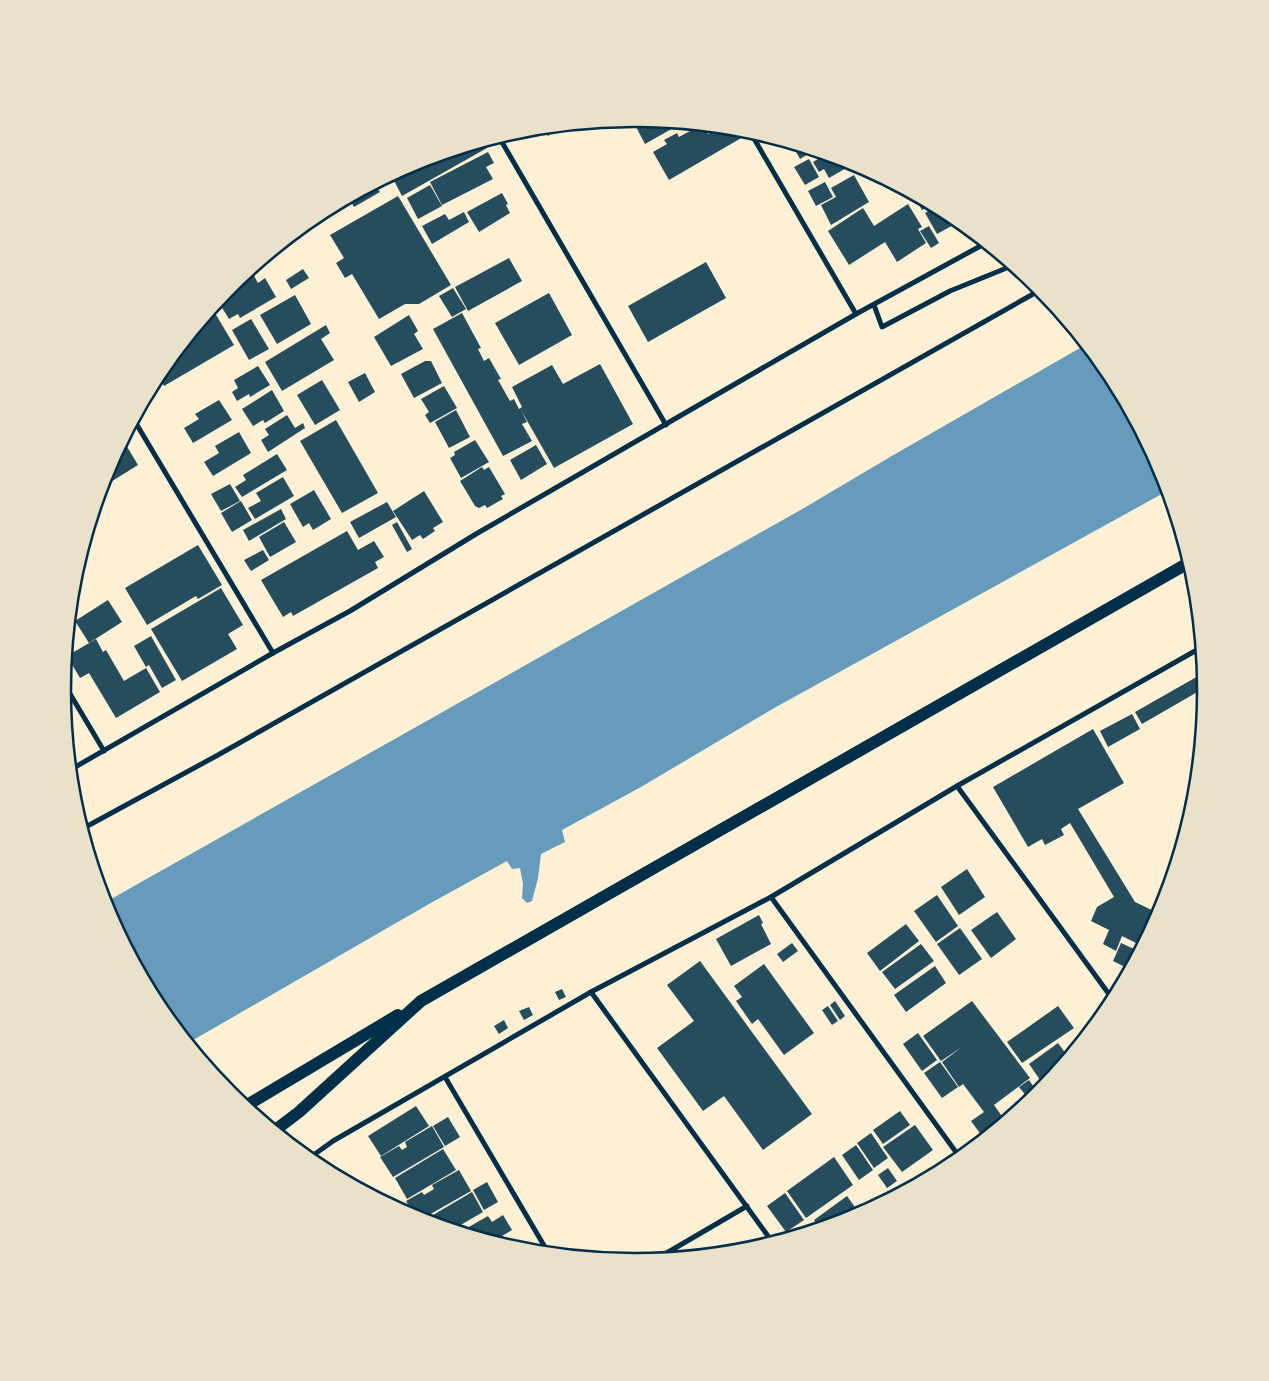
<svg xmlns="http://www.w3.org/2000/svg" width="1269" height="1381" font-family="Overpass,sans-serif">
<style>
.water{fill:#669bbc}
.building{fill:#264d5e}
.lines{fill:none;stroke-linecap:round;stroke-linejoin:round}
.minor{stroke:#003049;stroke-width:5}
.primary{stroke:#003049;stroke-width:12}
.rim{fill:none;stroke:#003049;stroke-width:2.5}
</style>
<rect width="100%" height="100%" fill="#fdf0d5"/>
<polygon class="water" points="1087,344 1110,373 1163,472 1169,490 776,707 641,787 562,830 565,842 541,854 538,878 532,901 527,903 522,898 523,884 520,868 512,869 507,861 429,904 188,1043 159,1008 106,909 104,903 804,508 890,457"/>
<g class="building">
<polygon points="645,119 682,123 645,144 635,125"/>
<polygon points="701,125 703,125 708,134 721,127 739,129 743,137 669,180 653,152 667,144 664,140 677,133 679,137"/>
<polygon points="555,126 558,129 548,136 544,129"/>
<polygon points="484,141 487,148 402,196 391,175 416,162"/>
<polygon points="796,145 799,146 815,150 800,159 793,146"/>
<polygon points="488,152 494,163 486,167 493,179 442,205 430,182"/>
<polygon points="826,154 854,162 855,163 829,178 824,169 819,172 813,162"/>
<polygon points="809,159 819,177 805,185 794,167"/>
<polygon points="854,175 869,202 831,225 821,205 836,197 831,188"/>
<polygon points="825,182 833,197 816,206 808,191"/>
<polygon points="374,184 380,192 354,207 349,198"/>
<polygon points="430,185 442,206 418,219 407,198"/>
<polygon points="502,193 508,204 506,205 510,213 479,232 467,212"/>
<polygon points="912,193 915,195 932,204 922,210"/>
<polygon points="398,196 451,285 419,304 405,304 379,319 352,274 345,278 336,263 344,258 330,235"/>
<polygon points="908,204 922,227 918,229 926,243 897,262 885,242 849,265 828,231 863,208 874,226"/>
<polygon points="936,206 952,215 957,223 937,234 925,213"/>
<polygon points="330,208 331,209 312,219 317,215"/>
<polygon points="464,212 469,222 432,244 422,226 445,214 449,220"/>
<polygon points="929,226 939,243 931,248 920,231"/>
<polygon points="509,258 522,281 468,311 455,287"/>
<polygon points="706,262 726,298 648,342 628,306"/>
<polygon points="303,269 309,278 291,289 286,280"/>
<polygon points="252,272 258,283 265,278 276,297 240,318 238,314 229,319 218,301 230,286"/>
<polygon points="453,288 466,309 452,317 439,296"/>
<polygon points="549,293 572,335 519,365 495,323"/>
<polygon points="295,295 311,324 277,344 260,315"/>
<polygon points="212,308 234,345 164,386 158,375 159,372"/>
<polygon points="462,313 481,348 478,349 484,361 489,358 501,379 498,380 510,401 514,399 519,409 522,407 512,387 552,365 563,384 600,364 633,424 554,468 521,410 527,422 522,424 532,441 503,456 433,329"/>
<polygon points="409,315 418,331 414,334 423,349 391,366 374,337"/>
<polygon points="251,319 269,349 249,360 232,330"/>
<polygon points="326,325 330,333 321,339 334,360 282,391 265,362"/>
<polygon points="425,361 431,361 442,383 414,398 401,374"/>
<polygon points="258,366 270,385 250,397 249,394 237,401 232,392 238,388 234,380"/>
<polygon points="365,373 375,392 359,402 348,382"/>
<polygon points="322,380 340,410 315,425 297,395"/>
<polygon points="444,386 457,408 430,423 425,415 429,412 421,399"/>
<polygon points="272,390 284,411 265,423 263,420 253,426 242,409"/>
<polygon points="219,400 232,420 193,443 184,428 199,419 195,414"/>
<polygon points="456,410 470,437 449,448 435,422"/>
<polygon points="287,415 295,428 303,423 305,428 268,452 261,440 269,435 265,429"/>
<polygon points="336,420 378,493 342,513 300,441"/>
<polygon points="239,432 251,453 213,476 204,462 219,453 215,446"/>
<polygon points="123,440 138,465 101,488 106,471"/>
<polygon points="475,440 489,462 461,478 450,458 455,455 454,452"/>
<polygon points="536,445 547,464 521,480 510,460"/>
<polygon points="277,454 287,470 242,497 235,487 246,480 243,475"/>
<polygon points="482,467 484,470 489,467 505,494 501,496 503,499 487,508 485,505 479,508 475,506 460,481"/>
<polygon points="283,477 294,496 255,519 248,508 261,501 256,493"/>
<polygon points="230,484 240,501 221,511 211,494"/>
<polygon points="314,490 331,519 313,530 309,523 303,527 290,504"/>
<polygon points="424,491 443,522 433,528 435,531 423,539 420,535 412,540 393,511"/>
<polygon points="241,501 252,520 232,532 221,513"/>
<polygon points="387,502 396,517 359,538 350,522"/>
<polygon points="281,509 286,519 249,541 243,530"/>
<polygon points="284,522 296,542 270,557 259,537"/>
<polygon points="397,522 412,549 407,552 392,525"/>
<polygon points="347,531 358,550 374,541 384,557 375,562 378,568 293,616 291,612 283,617 261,580"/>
<polygon points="198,545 222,585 198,599 196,596 147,625 125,588"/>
<polygon points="263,550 269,560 251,571 244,560"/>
<polygon points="221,588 243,625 228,634 237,649 182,681 151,629"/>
<polygon points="108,600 122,622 89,643 75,621"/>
<polygon points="151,636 176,680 162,688 149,665 146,667 134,646"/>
<polygon points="96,639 103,652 106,650 124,681 146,668 160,692 116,718 89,673 80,678 67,656"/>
<polygon points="1200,675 1206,687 1142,724 1135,712"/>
<polygon points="1132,714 1140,729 1108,747 1100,731"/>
<polygon points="1093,729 1124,783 1078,809 1135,902 1160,914 1130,970 1127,969 1138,944 1122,936 1116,951 1103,944 1109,930 1091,921 1097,907 1114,897 1070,823 1061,829 1064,835 1045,845 1042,839 1028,847 993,787"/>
<polygon points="967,869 985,897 959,915 941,887"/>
<polygon points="937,895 958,926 936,942 914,911"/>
<polygon points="997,912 1016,939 991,958 971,930"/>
<polygon points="759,915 763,923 761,924 771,944 731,966 716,939"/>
<polygon points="906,924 919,941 880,971 867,953"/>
<polygon points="960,928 982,959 959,975 937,944"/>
<polygon points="792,943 798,951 783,962 777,954"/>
<polygon points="1121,943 1134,949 1125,967 1113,961"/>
<polygon points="921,944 934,961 895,989 882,972"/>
<polygon points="700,961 812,1114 763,1150 724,1096 703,1111 657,1048 694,1021 667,985"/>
<polygon points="764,964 814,1033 784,1055 758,1019 752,1024 736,1001 742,997 734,986"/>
<polygon points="935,966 946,983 906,1012 894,995"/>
<polygon points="562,989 566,997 559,1000 555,992"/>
<polygon points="835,1001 845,1016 840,1020 830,1005"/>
<polygon points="972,1001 1030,1078 994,1105 1006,1122 980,1144 977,1140 982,1136 971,1121 984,1112 963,1084 959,1087 942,1062 962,1047 941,1061 923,1036"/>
<polygon points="828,1006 838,1021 832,1025 822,1010"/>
<polygon points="1058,1006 1074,1028 1022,1063 1007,1042"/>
<polygon points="529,1007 533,1015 524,1020 519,1011"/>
<polygon points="504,1020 508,1028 499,1034 494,1026"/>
<polygon points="918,1033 937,1060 922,1071 903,1044"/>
<polygon points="1058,1043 1069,1058 1045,1087 1029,1064"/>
<polygon points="940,1062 958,1087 942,1098 924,1073"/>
<polygon points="1029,1080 1036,1090 1027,1097 1019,1087"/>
<polygon points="416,1106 429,1126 381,1156 368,1136"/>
<polygon points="900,1111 910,1125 883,1144 873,1130"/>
<polygon points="448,1117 460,1137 445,1146 433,1126"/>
<polygon points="915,1125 933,1150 902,1172 883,1147"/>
<polygon points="432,1126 444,1147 393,1177 380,1157 399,1146 402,1150 407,1147 405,1142"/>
<polygon points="871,1133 888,1158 874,1168 857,1143"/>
<polygon points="856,1145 873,1170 859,1180 842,1155"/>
<polygon points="443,1149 456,1170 407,1199 395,1178"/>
<polygon points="834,1157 853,1185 806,1218 787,1191"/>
<polygon points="888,1168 897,1181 887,1188 878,1175"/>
<polygon points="459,1170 471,1191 420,1220 417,1219 406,1201 422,1192 424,1195 434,1189 432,1185"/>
<polygon points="487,1182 498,1202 484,1210 473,1190"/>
<polygon points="472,1192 483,1212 452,1230 423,1221"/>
<polygon points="785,1193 804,1220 786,1232 767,1206"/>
<polygon points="847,1196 857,1210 840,1223 807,1233 817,1225 814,1220"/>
<polygon points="503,1215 512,1230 492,1242 460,1232 488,1216 492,1222"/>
</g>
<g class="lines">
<g class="minor">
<polyline points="749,130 856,314"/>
<polyline points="499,137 666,425"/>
<polyline points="874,305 882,327 950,291 1014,265"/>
<polyline points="134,420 273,653"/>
<polyline points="63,682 104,751"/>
<polyline points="70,770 273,653 350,611 476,534 856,314 986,243"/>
<polyline points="957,786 1114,1001"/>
<polyline points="82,829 218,755 1042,289"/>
<polyline points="771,897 961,1159"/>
<polyline points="591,992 773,1243"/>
<polyline points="445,1077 549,1254"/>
<polyline points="308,1159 333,1141 591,992 771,897 957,786 1202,647"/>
<polyline points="653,1261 747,1206"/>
</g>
<g class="primary">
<polyline points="244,1107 398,1015"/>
<polyline points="274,1131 299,1112 421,1001 1190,562"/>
</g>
</g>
<path d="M0 0H1269V1381H0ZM71 690a563 563 0 1 1 1126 0a563 563 0 1 1-1126 0Z" fill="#e9e1ca" fill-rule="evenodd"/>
<path class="rim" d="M71 690a563 563 0 1 1 1126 0a563 563 0 1 1-1126 0Z"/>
</svg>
